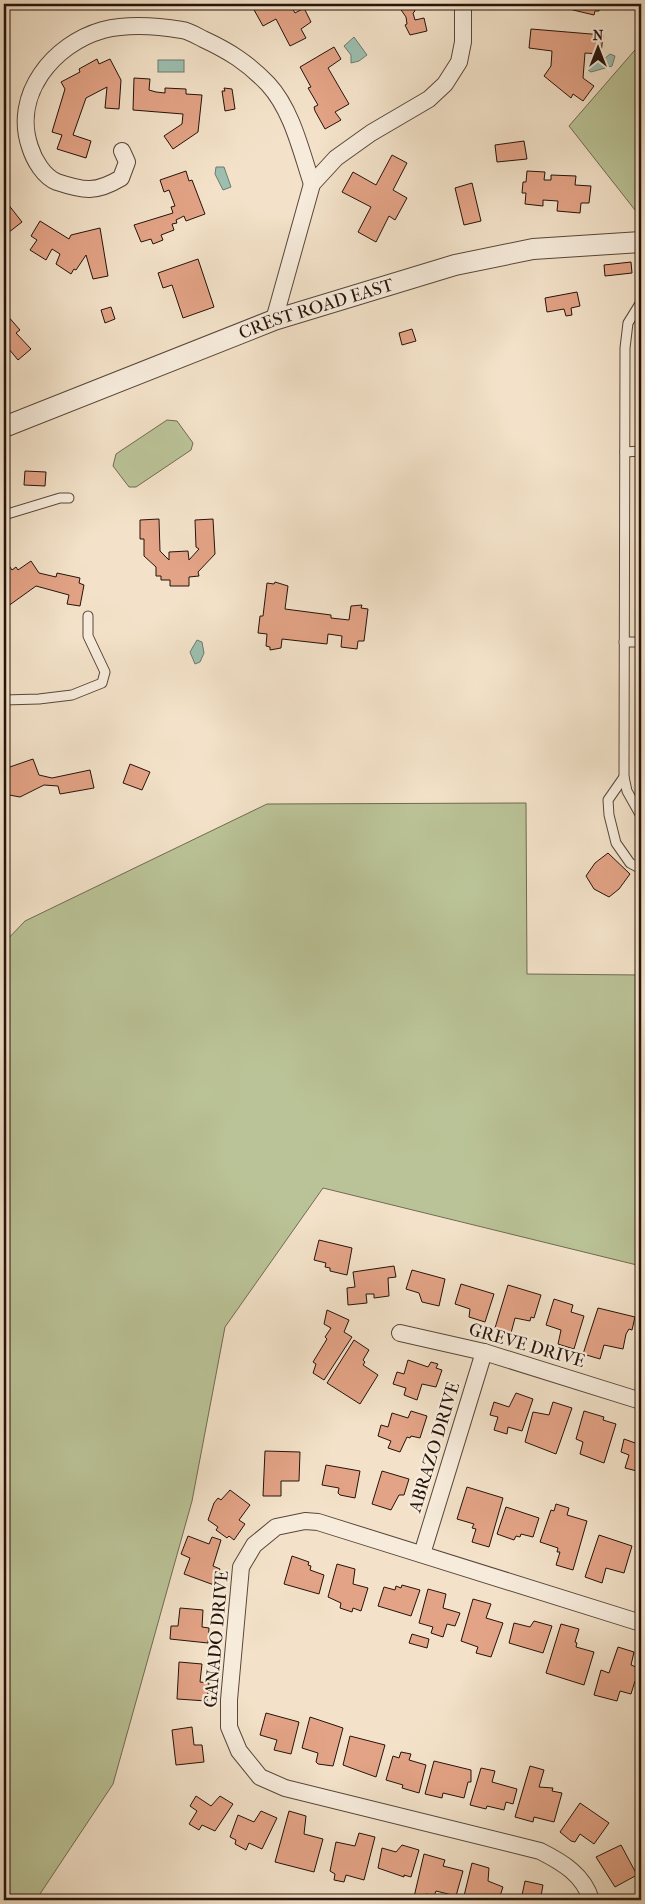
<svg xmlns="http://www.w3.org/2000/svg" width="645" height="1904" font-family="'IM FELL French Canon',serif">
<style>
.green{fill:#bac397;stroke:#706b51}
.water{fill:#9dbfb0;stroke:#6d7a6e}
.building{fill:#e3a386;stroke:#25130b}
.lines{fill:none;stroke-linecap:round;stroke-linejoin:round}
.service-casing{stroke:#58473a;stroke-width:11}
.minor-casing{stroke:#58473a;stroke-width:18}
.tertiary-casing{stroke:#58473a;stroke-width:22}
.service{stroke:#f7ecdc;stroke-width:9}
.minor{stroke:#f7ecdc;stroke-width:16}
.tertiary{stroke:#f7ecdc;stroke-width:20}
.labels{text-anchor:middle;stroke-width:4.5;stroke-linejoin:round;paint-order:stroke}
.street-label{font-size:18px;fill:#25130b;stroke:#f7ecdc}
</style>
<rect width="100%" height="100%" fill="#f3e2c9"/>
<filter id="stains"><feTurbulence type="fractalNoise" baseFrequency=".004" numOctaves="4"/><feColorMatrix values="0 0 0 0 .2 0 0 0 0 .09 0 0 0 0 .02 0 0 0 .5 -.17"/></filter>
<radialGradient id="worn" r=".72"><stop offset=".6" stop-color="#630" stop-opacity="0"/><stop offset="1" stop-color="#630" stop-opacity=".3"/></radialGradient>
<g class="green">
<polygon points="641,43 641,210 635,210 569,126"/>
<polygon points="167,420 177,421 193,443 191,450 136,487 129,487 113,466 116,454"/>
<polygon points="526,803 527,974 641,975 641,1266 323,1188 225,1327 192,1501 113,1784 36,1900 4,1900 4,943 25,921 267,804"/>
</g>
<g class="water">
<polygon points="354,37 367,55 359,61 351,63 351,55 344,46"/>
<polygon points="610,54 615,56 612,66 591,72 588,70 589,64 603,60"/>
<rect x="158" y="60" width="26" height="12"/>
<polygon points="216,167 224,167 231,187 223,190 215,174"/>
<polygon points="197,640 202,642 204,653 200,662 195,664 190,652"/>
</g>
<g class="building">
<polygon points="260,4 290,4 295,13 304,8 311,22 301,29 306,38 290,46 276,19 263,26 253,8"/>
<polygon points="397,4 421,4 414,9 415,11 413,13 415,20 424,18 427,31 410,35 405,25 407,24 406,17"/>
<polygon points="571,4 601,4 599,11 595,11 594,15 573,10 570,8"/>
<polygon points="531,29 603,35 601,54 585,53 583,78 594,86 583,101 573,94 571,98 544,76 551,66 552,51 529,48"/>
<polygon points="334,47 341,59 328,68 349,104 335,112 341,120 325,129 315,111 314,107 318,105 308,88 311,87 300,67"/>
<polygon points="97,59 99,64 110,59 121,80 119,109 105,108 107,87 86,98 73,135 91,141 86,158 57,149 62,135 52,132 65,89 61,82 80,72 79,69"/>
<polygon points="134,78 150,79 149,90 156,92 165,93 165,88 186,89 186,94 202,95 198,132 173,149 164,136 182,124 183,114 133,110"/>
<polygon points="224,88 232,89 235,109 225,111 222,91 225,91"/>
<polygon points="524,141 527,159 497,162 495,145"/>
<polygon points="392,155 407,163 393,190 407,198 395,220 389,216 376,242 358,232 371,207 342,192 353,172 376,185"/>
<polygon points="186,171 189,181 192,180 205,214 186,221 184,216 176,220 177,223 172,224 174,230 161,235 163,240 153,244 151,239 141,242 134,225 173,213 171,207 175,206 169,190 164,192 160,180"/>
<polygon points="527,171 545,172 544,180 551,180 551,175 576,176 575,185 591,186 589,203 581,203 580,213 557,211 558,201 543,200 543,206 525,204 526,193 522,193 523,182 526,182"/>
<polygon points="472,183 481,221 464,225 455,188"/>
<polygon points="4,199 22,222 4,236"/>
<polygon points="40,221 69,239 71,235 100,228 108,276 93,279 86,255 76,270 74,269 71,274 56,264 60,254 52,249 46,260 30,250 37,240 31,236"/>
<polygon points="198,259 214,307 183,318 172,285 163,288 158,273"/>
<polygon points="631,262 632,273 605,276 604,265"/>
<polygon points="577,292 580,306 571,308 572,315 566,316 564,309 547,312 545,298"/>
<polygon points="111,307 115,319 105,323 101,310"/>
<polygon points="6,314 20,330 16,333 31,349 18,360 4,343 4,316"/>
<polygon points="412,329 416,341 402,345 399,333"/>
<polygon points="25,471 46,472 45,486 24,485"/>
<polygon points="159,519 160,551 169,560 169,552 188,551 189,560 199,549 196,547 195,520 213,519 215,554 198,572 199,576 189,577 189,586 170,586 170,580 161,580 161,576 156,576 156,567 144,556 144,539 140,539 140,520"/>
<polygon points="5,560 12,570 16,567 18,570 31,561 39,573 56,577 57,573 80,578 79,583 84,585 80,606 67,604 69,595 36,586 4,609"/>
<polygon points="275,582 288,586 285,609 331,615 331,618 349,620 351,606 362,605 361,608 368,609 364,641 358,641 357,649 341,647 342,636 328,634 327,644 282,639 281,648 270,650 270,647 266,646 267,634 258,633 260,616 263,616 267,583 274,584"/>
<polygon points="33,759 39,775 52,778 90,770 94,788 60,794 58,786 44,785 20,797 4,794 4,769"/>
<polygon points="130,764 150,772 142,790 123,783"/>
<polygon points="608,853 630,874 619,889 609,897 594,889 586,876 595,863"/>
<polygon points="319,1240 352,1248 347,1275 330,1271 330,1268 325,1267 326,1263 314,1260"/>
<polygon points="394,1266 396,1277 388,1278 389,1296 374,1298 374,1294 366,1294 367,1303 348,1305 347,1288 355,1287 353,1272"/>
<polygon points="412,1270 445,1279 439,1306 422,1302 419,1293 406,1289"/>
<polygon points="461,1284 494,1294 485,1322 469,1317 470,1309 455,1304"/>
<polygon points="508,1285 541,1295 534,1318 531,1317 530,1321 515,1318 511,1333 495,1328"/>
<polygon points="554,1299 573,1305 571,1312 584,1316 574,1349 558,1344 561,1330 546,1325"/>
<polygon points="598,1308 635,1317 632,1330 629,1329 626,1334 623,1349 604,1345 600,1359 583,1354"/>
<polygon points="327,1310 349,1320 344,1332 352,1337 324,1380 313,1373 316,1364 313,1362 327,1339 325,1337 331,1328 324,1324"/>
<polygon points="640,1338 641,1339 641,1353 636,1351"/>
<polygon points="354,1340 369,1350 363,1360 365,1362 363,1365 378,1375 360,1404 327,1383"/>
<polygon points="408,1360 428,1367 431,1362 438,1364 436,1368 442,1370 436,1387 422,1384 417,1400 404,1395 406,1388 393,1384 397,1372 404,1374"/>
<polygon points="516,1393 533,1399 522,1431 508,1427 507,1434 494,1430 498,1417 490,1415 494,1402 509,1407"/>
<polygon points="553,1402 572,1408 556,1454 525,1442 533,1412 549,1415"/>
<polygon points="411,1411 427,1416 420,1438 411,1436 410,1438 407,1437 400,1452 388,1448 391,1441 378,1436 381,1425 388,1427 392,1413 408,1418"/>
<polygon points="584,1411 604,1417 603,1420 616,1424 604,1463 580,1454 583,1442 576,1439"/>
<polygon points="624,1439 638,1444 641,1440 641,1469 638,1468 637,1471 625,1468 629,1455 621,1452"/>
<polygon points="265,1451 300,1452 299,1481 281,1481 281,1496 263,1496"/>
<polygon points="326,1465 360,1471 355,1498 340,1495 338,1493 339,1488 322,1485"/>
<polygon points="382,1471 409,1479 404,1495 399,1495 391,1510 372,1504"/>
<polygon points="467,1487 503,1498 489,1547 472,1542 476,1529 472,1528 474,1524 457,1519"/>
<polygon points="230,1490 250,1505 239,1520 245,1524 234,1540 229,1536 227,1538 216,1530 218,1527 208,1520 214,1503 218,1498 221,1500"/>
<polygon points="556,1504 569,1508 567,1515 587,1521 573,1570 556,1565 560,1552 557,1552 558,1548 540,1542 551,1510 554,1511"/>
<polygon points="506,1507 539,1518 533,1537 521,1534 520,1537 516,1536 514,1540 497,1534"/>
<polygon points="599,1535 632,1546 624,1573 606,1568 602,1583 585,1577"/>
<polygon points="188,1536 209,1544 212,1537 221,1540 213,1566 220,1569 214,1585 184,1574 190,1558 181,1554"/>
<polygon points="292,1556 309,1562 308,1565 311,1566 310,1570 324,1575 319,1594 284,1584"/>
<polygon points="641,1561 641,1577 637,1575"/>
<polygon points="337,1564 355,1569 353,1584 368,1588 361,1611 353,1608 352,1612 340,1608 341,1603 328,1597"/>
<polygon points="402,1585 420,1590 411,1616 378,1606 384,1587 395,1590 396,1586 401,1588"/>
<polygon points="428,1589 446,1594 443,1608 460,1613 455,1626 447,1624 443,1637 431,1633 433,1627 419,1623"/>
<polygon points="473,1599 491,1604 486,1618 503,1623 491,1657 476,1653 478,1647 461,1641"/>
<polygon points="180,1608 203,1610 202,1627 209,1628 208,1643 170,1639 171,1626 178,1626"/>
<polygon points="534,1621 552,1626 543,1653 509,1643 514,1623 530,1627"/>
<polygon points="561,1624 579,1629 575,1642 577,1643 576,1647 594,1652 584,1685 546,1673"/>
<polygon points="412,1634 429,1639 427,1648 409,1643"/>
<polygon points="618,1647 634,1652 631,1665 641,1669 641,1684 635,1681 631,1694 620,1691 617,1701 594,1695 601,1670 609,1673"/>
<polygon points="179,1662 202,1664 200,1682 209,1683 207,1701 177,1699"/>
<polygon points="266,1713 299,1722 291,1754 274,1750 277,1740 260,1735"/>
<polygon points="310,1717 343,1728 333,1766 318,1764 316,1762 318,1753 302,1748"/>
<polygon points="192,1727 194,1745 202,1745 204,1762 176,1765 172,1730"/>
<polygon points="350,1736 385,1745 376,1777 343,1765"/>
<polygon points="401,1752 411,1754 409,1760 426,1765 419,1793 402,1788 403,1785 386,1780 393,1756 399,1758"/>
<polygon points="434,1761 471,1770 471,1782 468,1782 464,1798 443,1793 442,1798 425,1794"/>
<polygon points="530,1766 544,1770 539,1787 553,1788 552,1791 562,1793 554,1822 534,1817 533,1822 515,1817"/>
<polygon points="481,1768 495,1771 492,1782 517,1789 513,1804 506,1802 504,1810 487,1806 486,1809 470,1805"/>
<polygon points="196,1796 211,1806 220,1796 233,1804 215,1831 202,1825 199,1830 189,1824 197,1811 190,1806"/>
<polygon points="580,1803 609,1823 594,1844 580,1834 575,1842 571,1841 560,1832"/>
<polygon points="261,1811 277,1818 262,1849 249,1843 246,1850 235,1844 236,1840 230,1837 238,1815 254,1822"/>
<polygon points="289,1811 306,1816 304,1834 323,1839 314,1872 275,1862"/>
<polygon points="359,1833 375,1837 364,1880 346,1875 344,1882 334,1880 335,1874 330,1871 336,1842 355,1846"/>
<polygon points="402,1845 419,1850 411,1877 404,1875 404,1877 378,1868 382,1848 396,1852"/>
<polygon points="621,1845 637,1875 615,1887 596,1857"/>
<polygon points="424,1854 445,1860 443,1866 463,1871 456,1896 436,1891 434,1896 426,1894 424,1900 412,1899 414,1897"/>
<polygon points="472,1863 489,1868 488,1881 503,1887 499,1899 492,1898 491,1900 463,1900"/>
<polygon points="525,1881 543,1885 541,1896 557,1900 521,1900"/>
<polygon points="641,1896 641,1900 619,1900 619,1899"/>
</g>
<g class="lines">
<defs>
<g id="service">
<polyline points="641,302 628,323 625,348 624,777 627,791 641,816"/>
<polyline points="625,452 641,451"/>
<polyline points="4,515 60,498 69,498"/>
<polyline points="624,642 641,642"/>
<polyline points="4,700 39,699 72,695 102,683 105,672 88,636 88,616"/>
<polyline points="624,777 608,800 609,815 616,843 630,863 641,869"/>
</g>
<g id="minor">
<path d="M122,151l5,11 -6,16c-25,15 -37,13 -64,4 -13,-5 -23,-22 -27,-35 -18,-52 23,-103 73,-117 24,-6 55,-4 79,0 7,1 15,6 21,9 26,12 45,24 65,45 24,26 33,67 44,100"/>
<polyline points="274,320 312,184 336,158 371,133 429,99 445,84 459,62 463,42 463,4"/>
<polyline points="400,1333 484,1352 641,1401"/>
<polyline points="422,1554 484,1352"/>
<path d="M591,1900c-7,-25 -29,-38 -51,-49l-255,-63 -25,-11 -21,-26 -10,-24v-27l12,-133 13,-22 22,-18 29,-6 13,1 323,101"/>
</g>
<g id="tertiary">
<path id="s1" d="M4,427l270,-107 181,-55 78,-16 108,-7"/>
</g>
</defs>
<use href="#service" class="service-casing"/>
<use href="#minor" class="minor-casing"/>
<use href="#tertiary" class="tertiary-casing"/>
<use href="#service" class="service"/>
<use href="#minor" class="minor"/>
<use href="#tertiary" class="tertiary"/>
</g>
<g class="labels">
<g class="street-label">
<text dy="6" stroke="none"><textPath href="#s1" startOffset="334">CREST ROAD EAST</textPath></text>
<text transform="translate(527 1345) rotate(16)" y="6">GREVE DRIVE</text>
<text transform="translate(434 1447) rotate(-73)" y="6">ABRAZO DRIVE</text>
<text transform="translate(216 1639) rotate(-85)" y="6">GANADO DRIVE</text>
</g>
</g>
<rect width="645" height="1904" fill="none" stroke="#f3e2c9" stroke-width="20"/>
<rect x="5" y="5" width="635" height="1894" fill="none" stroke="#25130b" stroke-width="2.5"/>
<rect x="10" y="10" width="625" height="1884" fill="none" stroke="#25130b"/>
<g transform="translate(598 48)" stroke="#f7ecdc" stroke-width="4" paint-order="stroke">
<path d="M0-4L9 19L0 12L-9 19Z" fill="#25130b"/>
<text y="-8" font-size="14" font-weight="bold" text-anchor="middle" fill="#25130b">N</text>
</g>
<rect width="100%" height="100%" filter="url(#stains)"/>
<rect width="100%" height="100%" fill="url(#worn)"/>
</svg>
